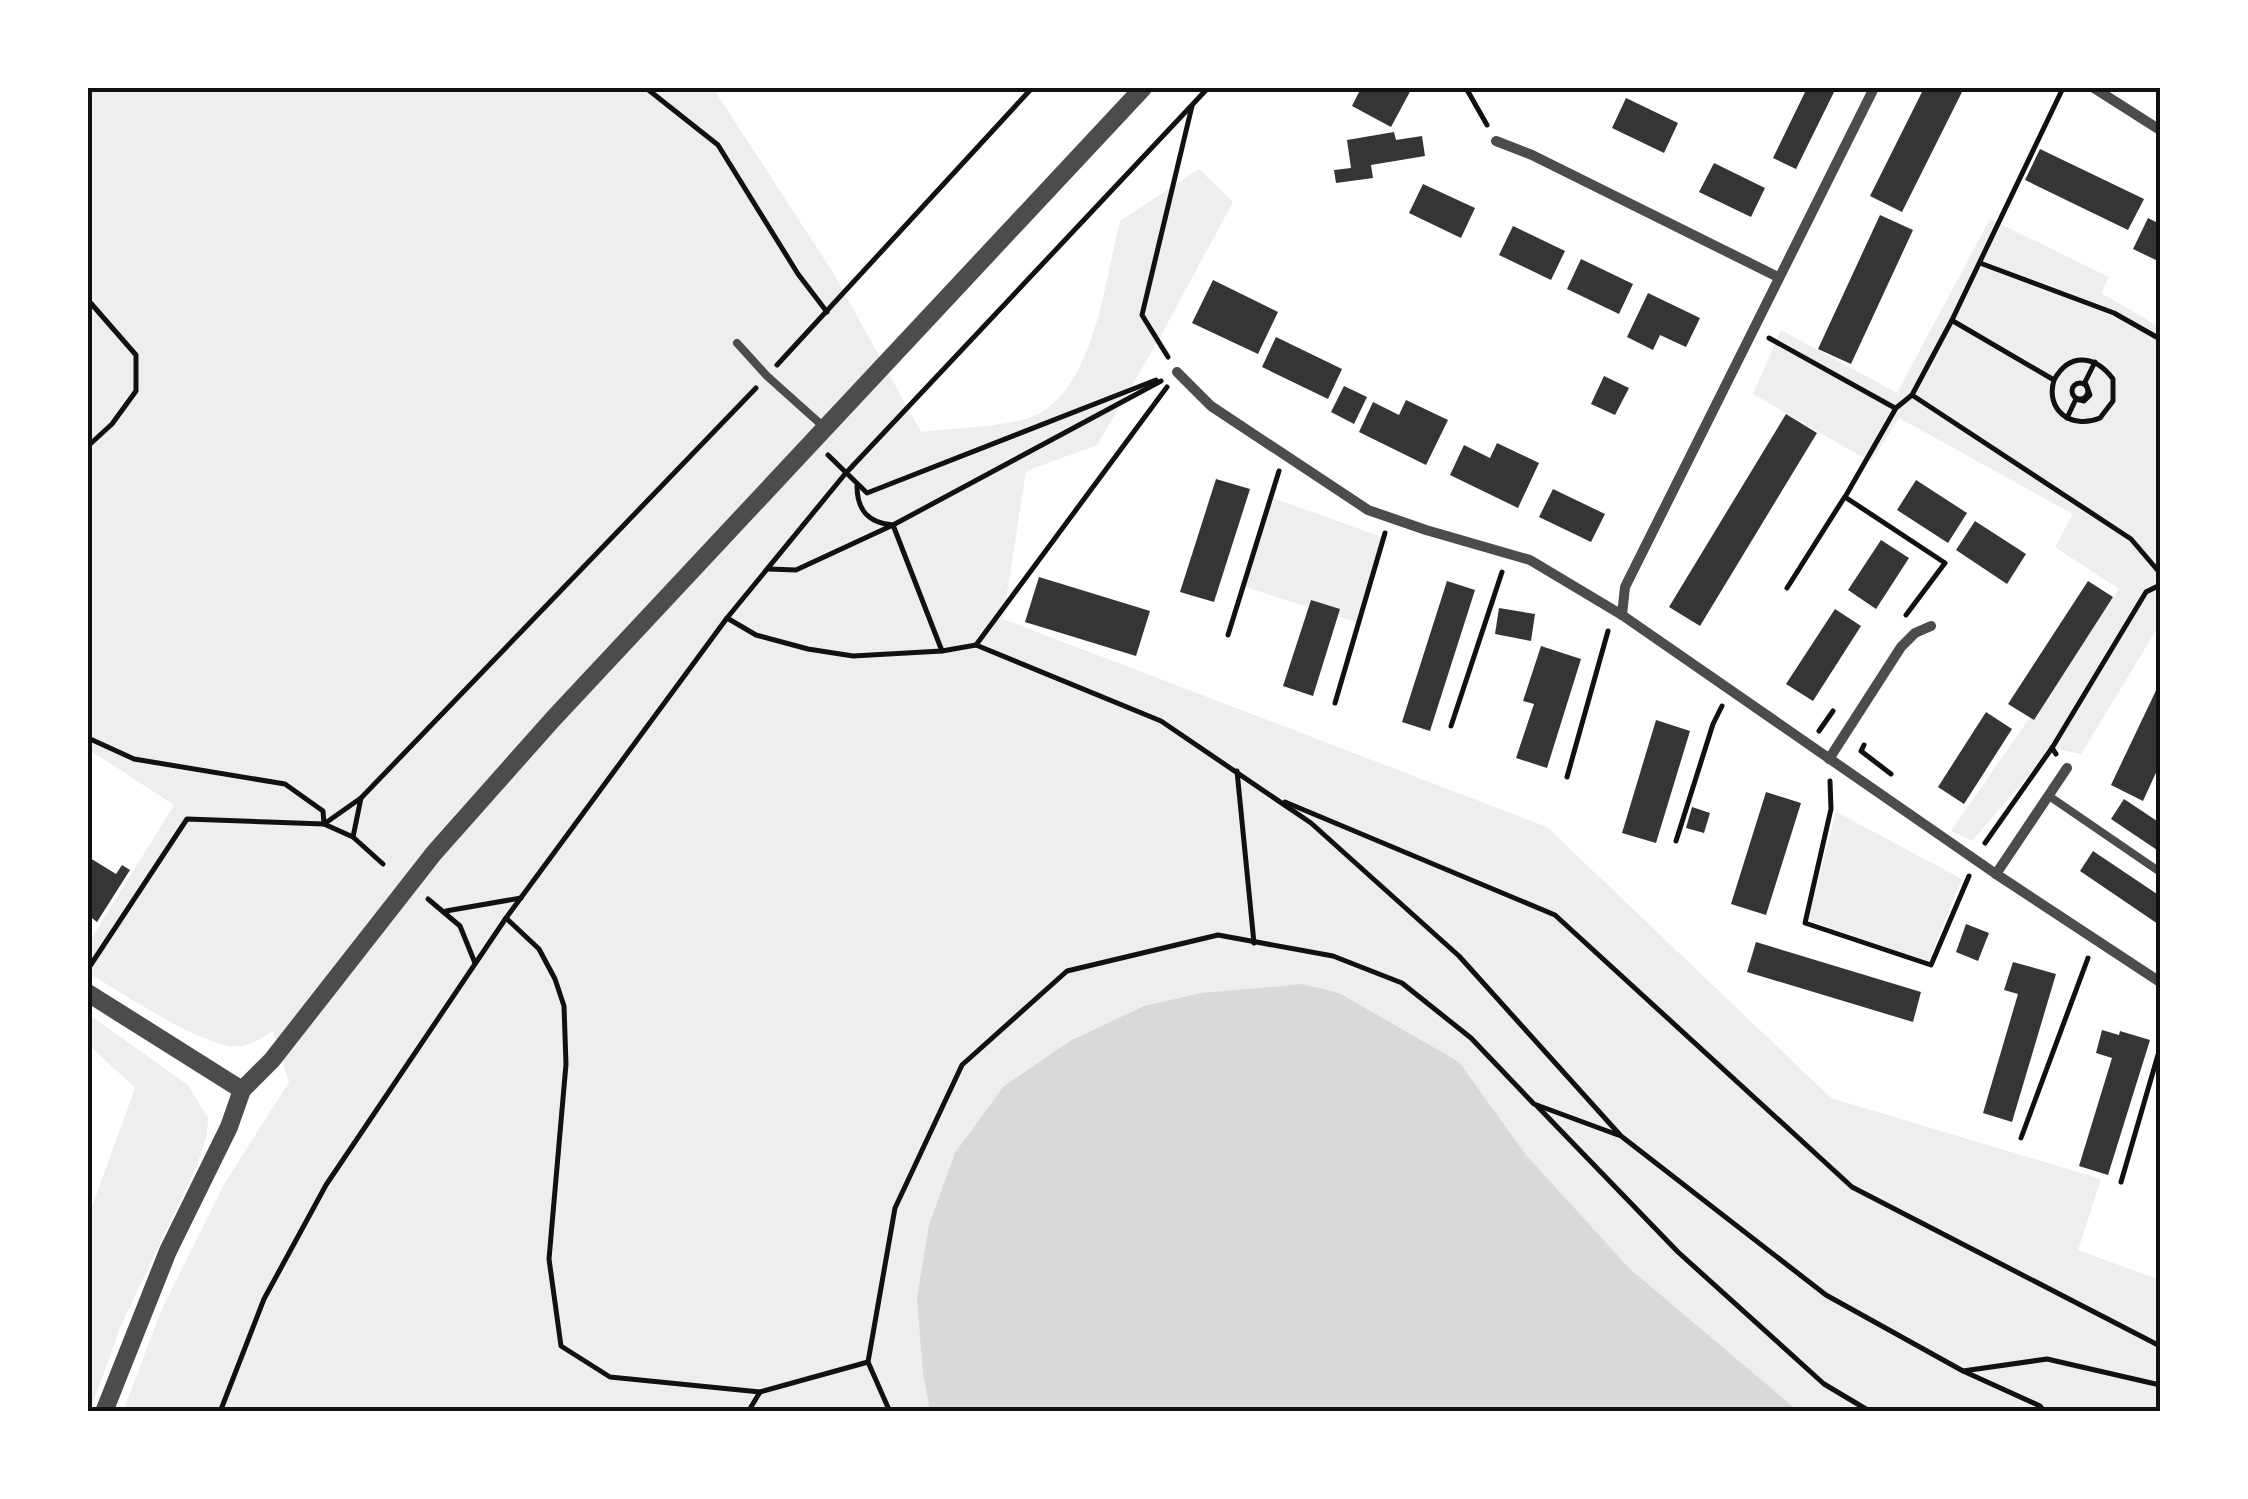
<svg xmlns="http://www.w3.org/2000/svg" width="2248" height="1499" font-family="Helvetica,sans-serif">
<style>
.green{fill:#eee}
.water{fill:#d9d9d9}
.building{fill:#353535}
.lines{fill:none;stroke-linecap:round;stroke-linejoin:round}
.path{stroke:#111;stroke-width:5}
.service{stroke:#4c4c4c;stroke-width:8}
.minor{stroke:#4c4c4c;stroke-width:10}
.tertiary{stroke:#4c4c4c;stroke-width:18}
.neatline{fill:none;stroke:#111;stroke-width:4}
</style>
<rect width="100%" height="100%" fill="#fff"/>
<g class="green">
<path d="M88,88h625l121,186 87,158c31,-4 80,-5 108,-14 65,-22 76,-139 91,-197l79,-52 34,33 -75,139 -61,104 -71,26 -23,148 544,208 284,271 270,81 -23,71 82,30v131h-2037l40,-105 60,-120 66,-104 -16,-51c-13,8 -27,18 -44,15 -36,-6 -107,-53 -141,-73v-29l86,-139 -86,-56z"/>
<polygon points="1990,219 2109,277 2101,293 2160,327 2160,624 2081,754 2052,748 1972,841 1951,831 2119,589 2055,547 2073,514 1899,418 1871,462 1753,394 1781,330 1897,393"/>
<polygon points="1273,498 1382,537 1356,622 1245,587"/>
<polygon points="1836,812 1962,879 1928,962 1808,920"/>
<polygon points="88,1014 188,1085 208,1118 207,1135 197,1165 120,1328 90,1412 88,1218 135,1088 88,1044"/>
</g>
<polygon class="water" points="1302,984 1339,993 1459,1062 1526,1155 1630,1269 1798,1411 930,1411 923,1373 917,1298 929,1225 955,1153 1003,1087 1070,1041 1144,1006 1202,993"/>
<g class="building">
<polygon points="1361,88 1412,88 1391,127 1352,106"/>
<polygon points="1807,88 1836,88 1796,169 1773,158"/>
<polygon points="1924,88 1964,88 1902,212 1870,196"/>
<polygon points="1626,98 1678,123 1664,153 1612,128"/>
<polygon points="1394,132 1396,140 1422,136 1425,156 1371,165 1373,178 1336,183 1334,170 1351,168 1347,140"/>
<polygon points="2040,149 2144,199 2128,230 2025,180"/>
<polygon points="1714,163 1765,188 1751,217 1699,192"/>
<polygon points="1423,184 1475,208 1461,238 1409,213"/>
<polygon points="1880,215 1913,230 1851,364 1818,349"/>
<polygon points="2148,218 2160,224 2160,262 2133,249"/>
<polygon points="1513,226 1565,251 1551,280 1499,255"/>
<polygon points="1581,259 1633,284 1619,314 1567,289"/>
<polygon points="1213,280 1278,312 1258,354 1192,323"/>
<polygon points="1648,293 1700,318 1686,347 1660,335 1653,350 1627,337"/>
<polygon points="1276,337 1342,369 1328,399 1262,367"/>
<polygon points="1604,376 1629,388 1615,415 1591,404"/>
<polygon points="1344,386 1367,397 1354,424 1331,412"/>
<polygon points="1406,400 1448,420 1426,465 1359,432 1373,402 1399,415"/>
<polygon points="1786,414 1817,433 1700,626 1669,607"/>
<polygon points="1497,443 1539,463 1518,508 1450,475 1464,445 1490,458"/>
<polygon points="1216,479 1250,489 1214,602 1180,592"/>
<polygon points="1916,480 1967,513 1948,543 1897,510"/>
<polygon points="1553,489 1605,514 1591,542 1539,517"/>
<polygon points="1975,521 2026,554 2007,584 1956,550"/>
<polygon points="1881,540 1909,558 1876,609 1848,590"/>
<polygon points="1039,577 1150,611 1136,656 1025,622"/>
<polygon points="1447,581 1475,590 1430,731 1402,722"/>
<polygon points="2088,581 2113,597 2034,720 2008,704"/>
<polygon points="1311,600 1340,609 1313,696 1283,686"/>
<polygon points="1499,608 1535,614 1531,641 1495,634"/>
<polygon points="1835,609 1861,626 1813,701 1786,684"/>
<polygon points="1541,646 1581,659 1547,768 1516,758 1534,704 1523,701"/>
<polygon points="2160,682 2160,764 2143,801 2111,785"/>
<polygon points="1986,712 2012,729 1964,804 1938,787"/>
<polygon points="1656,720 1690,731 1656,843 1622,833"/>
<polygon points="1766,792 1801,803 1766,915 1731,904"/>
<polygon points="2124,799 2160,823 2160,852 2111,819"/>
<polygon points="1692,807 1710,813 1704,833 1686,828"/>
<polygon points="2093,851 2160,896 2158,924 2080,871"/>
<polygon points="90,858 116,874 122,865 130,870 97,922 88,915"/>
<polygon points="1966,924 1989,933 1978,961 1956,952"/>
<polygon points="1756,942 1921,992 1913,1022 1747,972"/>
<polygon points="2013,962 2056,974 2012,1122 1983,1113 2018,994 2004,990"/>
<polygon points="2102,1030 2119,1035 2120,1031 2150,1040 2108,1175 2079,1166 2112,1058 2096,1053"/>
</g>
<g class="lines">
<g class="path">
<polyline points="646,88 718,145 798,274 827,312"/>
<polyline points="1466,88 1487,125"/>
<polyline points="1980,263 2114,313 2160,339"/>
<polyline points="88,300 136,355 136,391 112,424 88,446"/>
<path d="M1953,321l101,59c16,-29 42,-24 59,-1v22l-13,17c-29,12 -55,-8 -46,-38"/>
<polyline points="1769,338 1895,408"/>
<polyline points="1168,357 1142,315 1192,106"/>
<polyline points="777,365 1032,88"/>
<circle cx="2080" cy="391" r="8"/>
<polyline points="1912,395 2131,539 2160,573"/>
<polyline points="2067,418 2076,399 2084,401 2090,395 2085,382 2095,362"/>
<polyline points="828,455 867,493 1156,380"/>
<path d="M857,486c0,25 12,37 36,39l49,126"/>
<polyline points="769,569 796,570 893,525 1161,381"/>
<polyline points="1787,588 1844,498"/>
<polyline points="1906,615 1945,563 1845,497 1896,408 1912,395 1952,320 2063,88"/>
<polyline points="727,618 756,635 808,649 853,656 942,651 976,645 1161,721 1311,823 1459,956 1621,1136 1826,1295 1963,1371 2040,1406 2045,1412"/>
<polyline points="1228,635 1279,471"/>
<polyline points="976,645 1167,387"/>
<polyline points="1335,703 1385,533"/>
<polyline points="1451,726 1502,572"/>
<polyline points="1819,731 1833,711"/>
<polyline points="88,738 134,759 285,784 323,811 324,824 353,837 383,864"/>
<polyline points="1864,745 1861,751 1891,774"/>
<polyline points="2056,754 2052,748 2146,592 2160,585"/>
<polyline points="1237,771 1254,943"/>
<polyline points="1567,777 1608,631"/>
<polyline points="1830,781 1831,809 1805,923 1931,965 1969,876"/>
<polyline points="1285,802 1555,915 1852,1187 2160,1346"/>
<polyline points="353,837 361,798"/>
<polyline points="1676,841 1713,724 1722,706"/>
<polyline points="1985,843 2052,748"/>
<polyline points="428,899 460,926 475,963"/>
<polyline points="446,911 521,898"/>
<polyline points="506,918 539,949 555,979 564,1006 566,1064 549,1259 561,1346 610,1377 760,1392"/>
<polyline points="88,969 187,819 324,824 361,798 756,388"/>
<polyline points="1537,1106 1678,1252 1824,1384 1871,1412"/>
<polyline points="2021,1138 2088,958"/>
<polyline points="2121,1182 2160,1048"/>
<polyline points="1963,1371 2047,1359 2160,1385"/>
<polyline points="220,1412 264,1299 326,1185 506,918 727,618 845,474 1208,88"/>
<polyline points="748,1412 760,1392 868,1362"/>
<polyline points="890,1412 868,1362 895,1208 962,1065 1067,971 1218,935 1333,956 1402,983 1471,1038 1534,1104 1618,1135"/>
</g>
<g class="service">
<polyline points="737,343 767,376 825,428"/>
<polyline points="2049,796 2160,872"/>
</g>
<g class="minor">
<polyline points="2094,88 2160,130"/>
<polyline points="1496,141 1532,155 1778,277"/>
<polyline points="1177,372 1211,406 1368,510 1426,530 1530,560 1622,615 1996,874 2160,982"/>
<polyline points="1622,615 1625,587 1874,88"/>
<polyline points="1829,759 1901,647 1915,633 1931,626"/>
<polyline points="1996,874 2067,768"/>
</g>
<g class="tertiary">
<polyline points="88,993 242,1090"/>
<polyline points="104,1412 168,1251 229,1127 242,1090 272,1060 434,853 553,719 1143,88"/>
</g>
</g>
<rect width="2248" height="1499" fill="none" stroke="#ffffff" stroke-width="180"/>
<rect x="90" y="90" width="2068" height="1319" class="neatline"/>
</svg>
